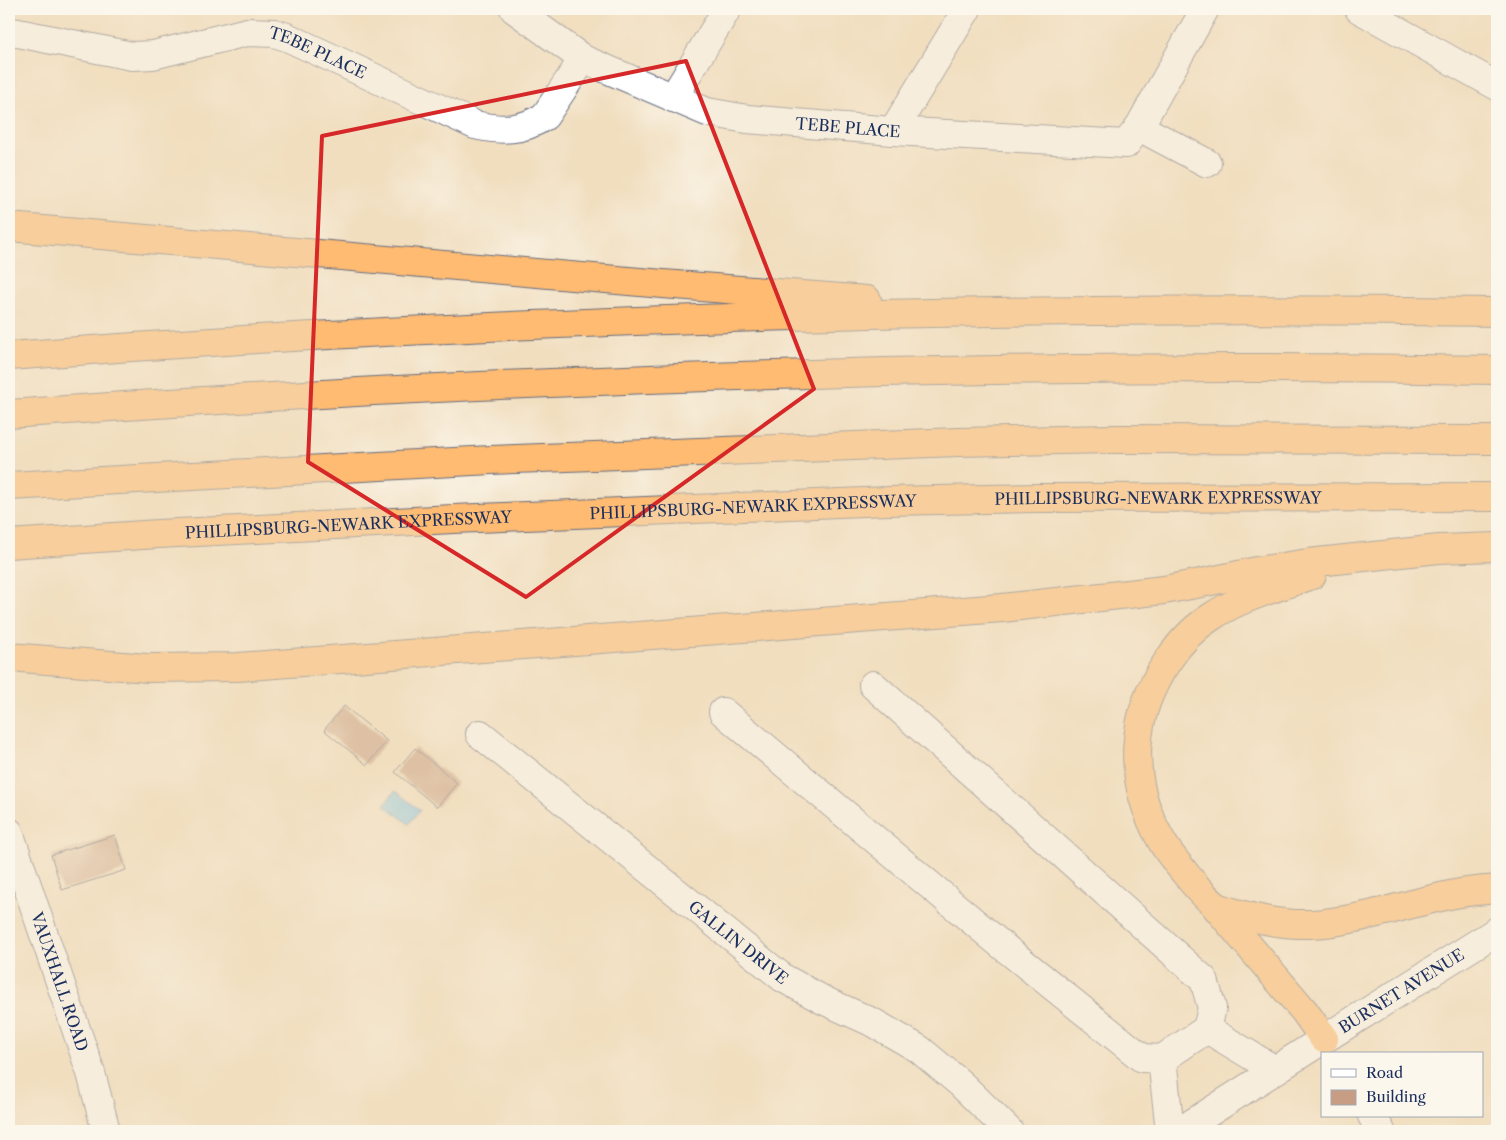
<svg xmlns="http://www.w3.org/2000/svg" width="1506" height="1140" font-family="'Libre Caslon Text',serif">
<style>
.water{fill:#6fc1eb;stroke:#4578a4}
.building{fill:#c79e84}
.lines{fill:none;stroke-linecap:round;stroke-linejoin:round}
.minor-casing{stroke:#666c80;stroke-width:30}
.highway-casing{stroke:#666c80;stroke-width:30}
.minor{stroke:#fff;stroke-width:28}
.highway{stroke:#febb71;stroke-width:28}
.marked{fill:none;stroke:#d62828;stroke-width:4;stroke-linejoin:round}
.labels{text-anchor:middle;stroke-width:5;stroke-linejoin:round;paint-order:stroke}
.street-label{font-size:16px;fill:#1b2f5e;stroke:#fbf7ec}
</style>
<rect width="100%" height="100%" fill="#fbf7ec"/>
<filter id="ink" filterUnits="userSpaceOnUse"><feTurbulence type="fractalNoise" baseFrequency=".02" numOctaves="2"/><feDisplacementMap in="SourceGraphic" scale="10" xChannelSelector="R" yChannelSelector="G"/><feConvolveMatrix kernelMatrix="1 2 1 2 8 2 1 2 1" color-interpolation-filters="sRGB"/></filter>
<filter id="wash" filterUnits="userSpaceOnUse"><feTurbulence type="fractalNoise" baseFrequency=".0096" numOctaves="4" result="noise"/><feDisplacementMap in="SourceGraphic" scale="20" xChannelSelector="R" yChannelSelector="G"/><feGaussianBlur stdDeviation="1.12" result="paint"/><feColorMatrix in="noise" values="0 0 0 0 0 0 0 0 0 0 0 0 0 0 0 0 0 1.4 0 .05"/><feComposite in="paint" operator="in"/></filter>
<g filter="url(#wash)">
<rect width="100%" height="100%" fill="#f1debf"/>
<polygon class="water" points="395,791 420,810 409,824 384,805"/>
<g id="blocks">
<g class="building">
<polygon points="344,706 387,741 367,765 324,730"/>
<polygon points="415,748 457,783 437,807 395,772"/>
<polygon points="115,835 126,870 62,890 51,855"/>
</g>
</g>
</g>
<g filter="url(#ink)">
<use href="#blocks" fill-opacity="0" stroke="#666c80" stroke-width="1"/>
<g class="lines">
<defs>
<g id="minor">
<path id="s1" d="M514,9l69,50 124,53 40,7 146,12 233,13 13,-17 66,-118"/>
<polyline points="1359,9 1497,86"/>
<path id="s2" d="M13,32l119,24 21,-1 94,-23 27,1 13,4 188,88c26,6 48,6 70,-9l38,-57"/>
<polyline points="673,98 727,9"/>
<polyline points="1139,127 1207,163"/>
<polyline points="893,131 967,9"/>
<polyline points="723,712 999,943 1142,1058 1162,1059 1207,1029 1212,1008 1204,980 873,685"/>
<path id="s3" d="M480,734l303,244 40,22 51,23 45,26 42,35 48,47"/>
<path id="s4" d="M9,832l82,241 15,58"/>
<polyline points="1207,1029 1275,1070"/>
<polyline points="1162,1059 1170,1131"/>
<polyline points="1372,1116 1381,1131"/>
<path id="s5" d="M1180,1131l144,-92 173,-108"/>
</g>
<g id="highway">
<polyline points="9,227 663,284 867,300"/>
<path d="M9,356c495,-38 992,-51 1488,-44"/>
<path d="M9,414c495,-36 992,-52 1488,-44"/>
<polyline points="9,486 491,460 958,442 1114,439 1497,440"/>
<path id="s6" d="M9,544l149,-10 295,-15 435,-18 149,-3 460,-1"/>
<path d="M1312,575c-34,13 -70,21 -101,42 -16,10 -31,26 -42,42 -40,57 -42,121 -8,181 7,13 46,63 59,68 29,10 61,17 92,16 51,-3 98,-22 148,-31 12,-2 25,-3 37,-4"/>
<polyline points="9,657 148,668 238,667 1002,608 1164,590 1206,582 1257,571 1308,563 1439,549 1497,547"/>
<polyline points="1216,907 1305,1012 1324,1039"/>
</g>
</defs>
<use href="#minor" class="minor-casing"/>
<use href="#highway" class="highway-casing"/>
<use href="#minor" class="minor"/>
<use href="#highway" class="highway"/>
</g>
</g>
<path d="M0 0H1506V1140H0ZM686,61l128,328 -288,208 -218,-135 14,-326z" fill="#f1debf" fill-opacity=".55" fill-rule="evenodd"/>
<path class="marked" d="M686,61l128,328 -288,208 -218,-135 14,-326z"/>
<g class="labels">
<g class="street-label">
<text dy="6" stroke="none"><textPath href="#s2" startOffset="314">TEBE PLACE</textPath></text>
<text dy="6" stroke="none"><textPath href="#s1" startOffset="362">TEBE PLACE</textPath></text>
<text dy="6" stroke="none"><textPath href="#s6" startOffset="1150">PHILLIPSBURG-NEWARK EXPRESSWAY</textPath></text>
<text dy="6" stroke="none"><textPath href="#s6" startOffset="745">PHILLIPSBURG-NEWARK EXPRESSWAY</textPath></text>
<text dy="6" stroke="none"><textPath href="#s6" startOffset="340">PHILLIPSBURG-NEWARK EXPRESSWAY</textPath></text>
<text dy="6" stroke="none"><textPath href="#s3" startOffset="332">GALLIN DRIVE</textPath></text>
<text dy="6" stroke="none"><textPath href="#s4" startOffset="158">VAUXHALL ROAD</textPath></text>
<text dy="6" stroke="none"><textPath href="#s5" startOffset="262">BURNET AVENUE</textPath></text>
</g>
</g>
<rect width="1506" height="1140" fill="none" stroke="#fbf7ec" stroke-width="30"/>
<rect x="1321" y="1052" width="162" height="65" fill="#fbf7ec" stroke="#a1a7b3"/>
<rect x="1331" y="1069" width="25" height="8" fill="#ffffff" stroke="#a1a7b3"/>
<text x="1366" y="1078" font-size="15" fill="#1b2f5e">Road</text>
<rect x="1331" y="1090" width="25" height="15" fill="#c79e84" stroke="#a1a7b3"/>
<text x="1366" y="1102" font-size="15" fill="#1b2f5e">Building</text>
</svg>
